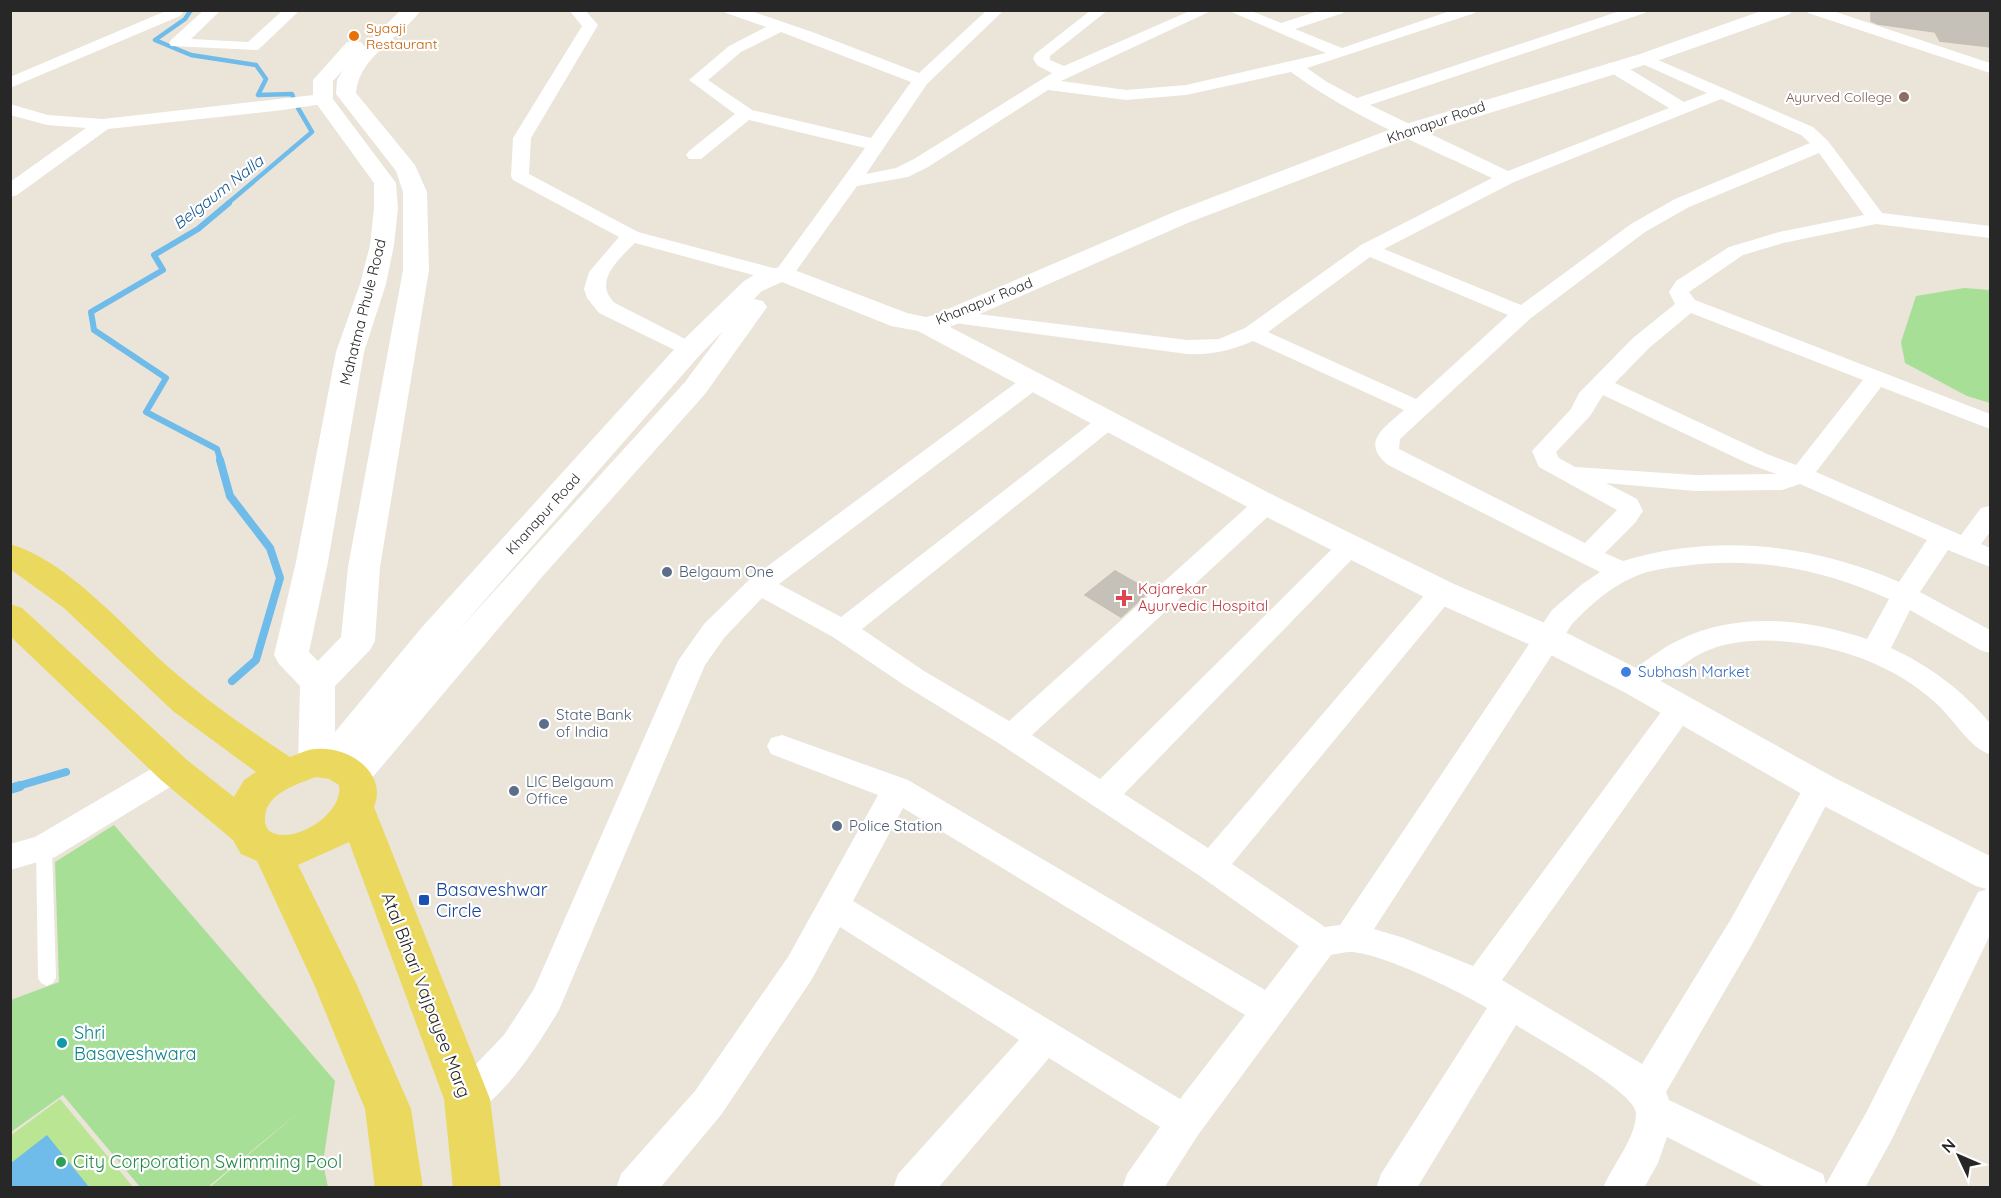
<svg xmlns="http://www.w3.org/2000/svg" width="2001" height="1198" font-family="Quicksand,sans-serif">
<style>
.green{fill:#a8df97}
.pitch{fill:#bae693}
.water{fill:#6fbbe9}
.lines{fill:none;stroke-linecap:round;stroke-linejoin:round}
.stream-far3{stroke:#6fbbe9;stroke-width:4.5}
.stream-far2{stroke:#6fbbe9;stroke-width:6}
.stream-far1{stroke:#6fbbe9;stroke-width:8}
.stream{stroke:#6fbbe9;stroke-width:10}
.building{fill:#c5c1b9;stroke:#c5c0b3;stroke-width:1.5}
.lane{fill:#fff;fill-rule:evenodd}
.street{fill:#fff;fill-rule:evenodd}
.secondary{fill:#fff;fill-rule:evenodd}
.primary{fill:#ead95e;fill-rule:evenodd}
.food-dot{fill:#e8710a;stroke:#fff;stroke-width:2}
.education-dot{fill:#8d6e63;stroke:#fff;stroke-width:2}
.service-dot{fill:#5c6f8a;stroke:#fff;stroke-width:2}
.health-dot{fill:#e0444e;stroke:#fff;stroke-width:2}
.shop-dot{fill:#3f7fe0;stroke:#fff;stroke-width:2}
.transit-dot{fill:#1a4fb4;stroke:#fff;stroke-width:2}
.culture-dot{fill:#0f9aa8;stroke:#fff;stroke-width:2}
.leisure-dot{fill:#2e9e5b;stroke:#fff;stroke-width:2}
.labels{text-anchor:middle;stroke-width:4.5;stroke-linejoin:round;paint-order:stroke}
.far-food-label{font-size:14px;fill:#c56008;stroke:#fff;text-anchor:start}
.far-education-label{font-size:14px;fill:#785e54;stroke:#fff;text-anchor:end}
.far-street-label{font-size:14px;fill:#272727;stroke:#fff}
.street-label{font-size:15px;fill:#272727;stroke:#fff}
.service-label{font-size:15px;fill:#4e5e75;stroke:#fff;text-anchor:start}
.health-label{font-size:15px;fill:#be3a42;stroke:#fff;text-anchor:start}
.shop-label{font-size:15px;fill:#366cbe;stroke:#fff;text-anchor:start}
.water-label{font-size:16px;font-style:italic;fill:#125791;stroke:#fff}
.near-transit-label{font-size:18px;fill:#164399;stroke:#fff;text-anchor:start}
.near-street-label{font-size:18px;fill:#272727;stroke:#fff}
.near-culture-label{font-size:18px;fill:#0d838f;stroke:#fff;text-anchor:start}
.near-leisure-label{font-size:18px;fill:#27864d;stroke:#fff;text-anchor:start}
</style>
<rect width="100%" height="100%" fill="#eae4d9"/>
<g class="green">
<polygon points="1964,288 1990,290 1990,403 1967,396 1905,363 1901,342 1916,296"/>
<polygon points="114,825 335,1081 323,1163 328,1187 210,1187 299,1112 208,1187 140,1187 63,1095 11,1132 11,1000 59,982 55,862"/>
</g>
<polygon class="pitch" points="60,1099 133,1187 11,1187 10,1136"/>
<polygon class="water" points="47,1135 89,1187 11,1187 11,1163"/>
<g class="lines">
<g class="stream-far3">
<polyline points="191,10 185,19 155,40 191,55 256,65 266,79 258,95 292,94 294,100"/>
<polyline points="227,204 312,132 298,108"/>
</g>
<polyline class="stream-far2" points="221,462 217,449 146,412 166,378 94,330 91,312 163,270 154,255 198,229 229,203"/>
<g class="stream-far1">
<polyline points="220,460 230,496 270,548 280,578 256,660 232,681"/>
<polyline points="15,787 66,772"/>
</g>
<polyline class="stream" points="10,789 20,786"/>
</g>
<g class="building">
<polygon points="1871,10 1990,10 1990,47 1940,41 1935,32 1878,24 1871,21"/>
<polygon points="1115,571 1150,591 1121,617 1085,595"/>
</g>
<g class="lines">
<polygon class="lane" points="44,841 50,843 52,848 56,978 53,983 47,986 41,983 38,978 36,848 38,843"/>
<g class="street">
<polygon points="168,10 181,10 183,13 180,16 10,88 10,77"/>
<polygon points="204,10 221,10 191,39 248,42 283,10 300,10 258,50 171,46 169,43 171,40"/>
<path d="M569,10h16l13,15 -67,113 -2,36 109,58 139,37 88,-121 -116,-28 -48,39h-12l-3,-4 3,-4 46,-37 -46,-34 40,-34 37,-19 -40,-14 -2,-3h24l67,23 104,40 68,-63h17l-77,74 -61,90 30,-6 18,-9 138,-86 -14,-7 -5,-7 2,-5 56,-44h17l-58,46v4l14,6 128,-56h21l-152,71 65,9 60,-5 140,-32 -99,-43h22l32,13 40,-13h24l-2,3 -48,16 47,19 111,-38h24l-2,3 -168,55 20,14 30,16 266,-88h24l-2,3 -275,92 138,66 161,-63 -61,-37 -2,-4 2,-4h12l64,39 23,-9 -69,-31 -2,-3 8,-5 169,73 15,14 54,72 108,13v12l-114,-14 -93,19 -40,12 -54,37 6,8 295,114v15l-109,-42 -65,85 145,63 20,-27 9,-2v26l-9,12 9,4v19l-42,-17 -28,42 70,38v23l-10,-3 -70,-40 -19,38c39,18 71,42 99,75v31c-18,-4 -37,-35 -52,-49 -39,-37 -94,-58 -148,-63 -26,-3 -57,-2 -81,8 -23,8 -53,39 -70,43 -5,1 -8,-1 -13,-3l-4,-7 4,-7c17,-13 34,-27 53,-36 59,-29 128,-21 188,-1l22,-40c-66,-30 -134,-43 -206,-33 -17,2 -34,4 -49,11 -24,10 -44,28 -62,47l-198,305 30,9 69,28 197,-266 10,-3 10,3 5,8 -5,8 -188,264 140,84 89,-145 78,-141 11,-3 11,3 4,9 -4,9 -76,143 -89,153 3,8 154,74 3,10 40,-71 112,-221 12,-4v47l-98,204 -27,49h-98l-100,-51 -9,26 -14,25h-41c10,-24 33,-50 33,-75 0,-21 -100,-75 -120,-88l-99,163h-41l5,-14 106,-166c-26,-16 -108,-56 -137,-56 -6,0 -13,2 -19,3l-133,180 -34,53h-42l5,-14 33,-47 -111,-69 -111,130h-45l5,-14 121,-134 -179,-113 -28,52 -91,136 -61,73h-44l5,-14 74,-83 93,-134 90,-162 -107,-41 -4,-8 4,-8 11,-3 126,45 357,210 34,-44 -99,-70 -200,-132 -96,-59 -71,-48 -71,-39 -38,40 -19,27 -146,345c-20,33 -56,92 -92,106l-13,-5 -5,-12 5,-12 50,-52 30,-46 144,-328 26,-37 46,-45 275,-203 8,-2 8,2 3,5 -3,5 -262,198 62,33 259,-201 8,-2 8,2 4,5 -4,5 -254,203 62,42 85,50 248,-223 9,-2 9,2 4,6 -4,6 -243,225 68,44 241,-239 9,-3 9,3 4,6 -4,6 -235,242 84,54 225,-263 9,-2 9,2 4,7 -4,7 -219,265 93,63 15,-2 212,-315 29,-25 19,-13 -212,-107c-28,-23 -4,-37 16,-55l-151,-69c-23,10 -41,14 -66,13l-232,-31 -8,-1 -3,-5 3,-5 8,-1 232,29 32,-1 26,-11 116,-83 131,-67c-68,-32 -141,-62 -201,-106l-105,23 -60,5 -78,-10 -120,77 -20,10 -51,9 -66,92 -16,3 -140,-38c-16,16 -43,39 -20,60l82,42 3,5 -3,5 -8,2 -90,-44 -12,-15 -3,-9 5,-17 30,-35 -106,-57 -2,-4 2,-38 69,-112zM781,32l130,50 -40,56 -119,-28 -44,-30 33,-28zM1721,99l80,36 9,8 -135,56 -44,25 -110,81 -137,-56 130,-67zM1819,153l45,62 -85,17 -50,15 -53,34 -7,11 6,12 -42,34 -54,55 -8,16 -39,42 7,16 78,43 -32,33 -186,-94 1,-10 131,-121 114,-86 44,-25zM1370,257l138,58 -92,84 -148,-67zM1691,313l172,67 -67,85 -29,-11 -152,-71 34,-35zM1603,395l146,69 27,10 -81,1 -120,-8 -16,-9 -3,-6 34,-36zM1606,483l89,8 87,-1 18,-6 127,56 -28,42c-87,-38 -184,-49 -276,-21l-18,-8 30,-30 8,-12 -6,-12zM903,808l342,207 -65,84 -327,-198z"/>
<polygon points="1806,10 1830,10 1990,63 1990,73 1808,13"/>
<polygon points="323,94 329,95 332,99 329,103 283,110 108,129 17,195 10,197 10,182 86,128 47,125 10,115 10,104 48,115 103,119"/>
<polygon points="174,758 185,762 189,770 185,778 55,857 10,870 10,844 35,837 163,762"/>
</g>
<path class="secondary" d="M401,10h20c-20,28 -62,46 -65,83l59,72 12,27 2,78 -49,297 -5,74 -5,9 -35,36v46l88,-106 256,-282 65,-63 15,-9 25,-6 123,47 19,4 8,-2 240,-103 225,-86 238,-71 127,-45h28l-2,4 -139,49 -236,73 -225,86 -240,105 327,170 177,87 105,45 89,45 185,103 157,79v34l-14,-4 -169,-89 -183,-105 -89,-45 -105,-47 -175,-89 -337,-180 -27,-5 -109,-44 -20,9 -8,8 9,2 4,6 -62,87 -163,183 -176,208 -13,5 -13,-5 -5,-8h-19l-13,-4 -5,-10 2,-77 -21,-22 -5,-9 22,-93 40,-210 24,-68 10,-39 4,-37v-25l-61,-84v-19l34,-38h14l3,4zM343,70l-6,10 -1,14 60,77 7,21v78l-55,297 -7,70 -23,24 -9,-9 19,-90 36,-210 22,-68 8,-39 4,-37 -2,-25 -63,-84v-18zM723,331l-38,51 -229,251 243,-277z"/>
<path class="primary" d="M10,544c56,16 112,81 155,120 39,35 81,64 125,93 8,-3 18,-8 26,-8 33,-3 72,24 58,58l116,292 11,89h-48l-9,-89 -95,-257 -51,23 58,118 55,126 12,79h-48l-10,-79 -51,-125 -57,-123 -16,-7 -8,-14 -72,-60 -151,-144v-32l12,4 165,152 47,37 10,-17 12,-8 -83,-61 -109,-103 -54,-39zM316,777l13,2 10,6c5,28 -42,58 -66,48 -7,-3 -8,-8 -8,-15 0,-24 32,-34 51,-41z"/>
</g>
<circle class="food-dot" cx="354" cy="36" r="6"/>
<circle class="education-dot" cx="1904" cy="97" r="6"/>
<g class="service-dot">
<circle cx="667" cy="572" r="6"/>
<circle cx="544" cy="724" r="6"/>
<circle cx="514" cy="791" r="6"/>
<circle cx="837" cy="826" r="6"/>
</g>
<path class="health-dot" d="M1121 589h6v6h6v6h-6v6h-6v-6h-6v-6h6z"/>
<circle class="shop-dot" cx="1626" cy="672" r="6"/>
<rect class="transit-dot" x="418" y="894" width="12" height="12" rx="3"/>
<circle class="culture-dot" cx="62" cy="1043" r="6"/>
<circle class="leisure-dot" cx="61" cy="1162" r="6"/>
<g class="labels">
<g class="far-food-label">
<text x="366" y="33">Syaaji<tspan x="366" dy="16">Restaurant</tspan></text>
</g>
<g class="far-education-label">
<text x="1892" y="102">Ayurved College</text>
</g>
<g class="far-street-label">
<text transform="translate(1436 122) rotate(-19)" y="5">Khanapur Road</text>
<text transform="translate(984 301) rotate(-22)" y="5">Khanapur Road</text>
<text transform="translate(543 514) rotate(-48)" y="5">Khanapur Road</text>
</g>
<g class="street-label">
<text transform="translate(363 312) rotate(-76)" y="5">Mahatma Phule Road</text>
</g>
<g class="service-label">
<text x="679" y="577">Belgaum One</text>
<text x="556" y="720">State Bank<tspan x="556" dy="17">of India</tspan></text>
<text x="526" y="787">LIC Belgaum<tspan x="526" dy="17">Office</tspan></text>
<text x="849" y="831">Police Station</text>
</g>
<g class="health-label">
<text x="1138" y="594">Kajarekar<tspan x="1138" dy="17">Ayurvedic Hospital</tspan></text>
</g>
<g class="shop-label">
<text x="1638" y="677">Subhash Market</text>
</g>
<g class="water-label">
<text transform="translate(218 192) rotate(-38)" y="6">Belgaum Nalla</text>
</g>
<g class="near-transit-label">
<text x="436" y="896">Basaveshwar<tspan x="436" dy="21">Circle</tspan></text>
</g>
<g class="near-street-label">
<text transform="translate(426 995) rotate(69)" y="6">Atal Bihari Vajpayee Marg</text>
</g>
<g class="near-culture-label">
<text x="74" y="1039">Shri<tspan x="74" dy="21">Basaveshwara</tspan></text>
</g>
<g class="near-leisure-label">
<text x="73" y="1168">City Corporation Swimming Pool</text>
</g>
</g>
<rect width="2001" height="1198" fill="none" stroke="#272727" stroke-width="24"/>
<g transform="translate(1959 1156) rotate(314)" stroke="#ffffff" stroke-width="4.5" paint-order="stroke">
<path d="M0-4.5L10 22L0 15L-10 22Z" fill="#272727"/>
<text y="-9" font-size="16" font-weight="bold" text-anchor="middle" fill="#272727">N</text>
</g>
</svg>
